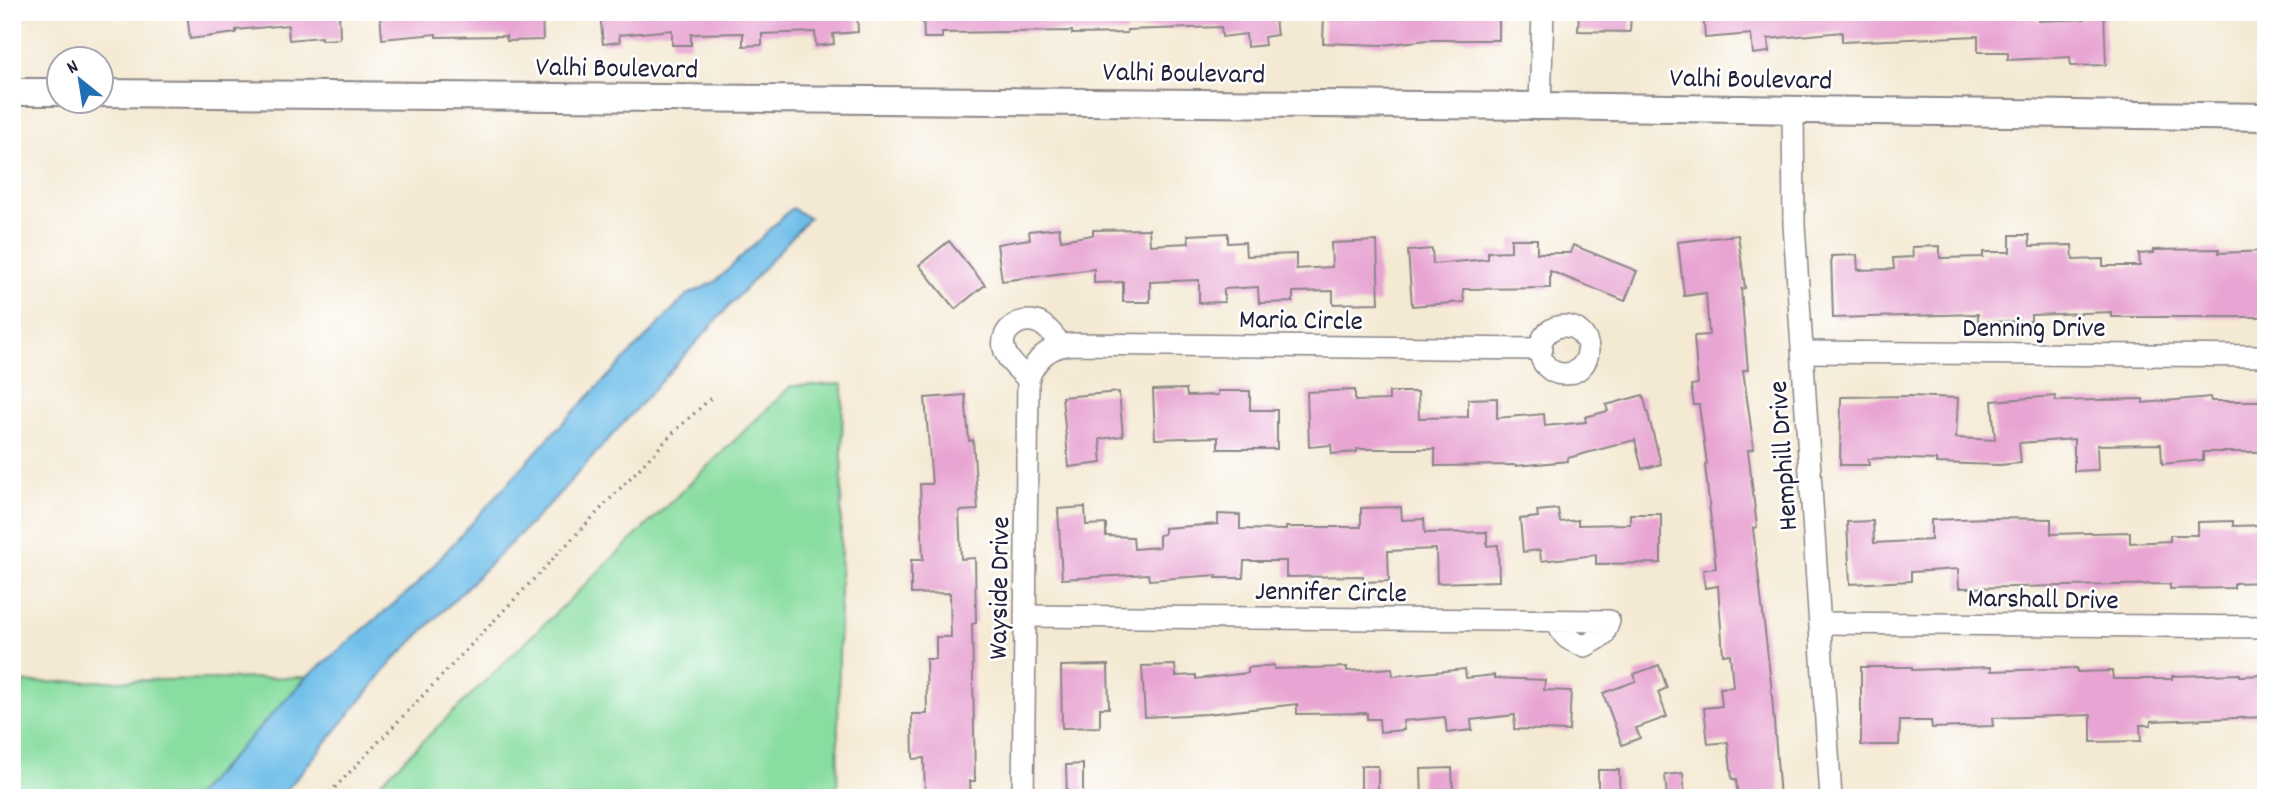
<svg xmlns="http://www.w3.org/2000/svg" width="2278" height="810" font-family="Dekko,sans-serif">
<style>
.green{fill:#88dda0;stroke:#55806e;stroke-width:2}
.water{fill:#6ebee9;stroke:#487092;stroke-width:2}
.building{fill:#e8a4d2}
.lines{fill:none;stroke-linecap:round;stroke-linejoin:round}
.minor-casing{stroke:#8b8687;stroke-width:24}
.tertiary-casing{stroke:#8b8687;stroke-width:30}
.path{stroke:#8b8687;stroke-width:3.5;stroke-dasharray:2 5;stroke-linecap:butt}
.minor{stroke:#fff;stroke-width:21}
.tertiary{stroke:#fff;stroke-width:26}
.labels{text-anchor:middle;stroke-width:5;stroke-linejoin:round;paint-order:stroke}
.street-label{font-size:28px;fill:#22223b;stroke:#fff}
</style>
<rect width="100%" height="100%" fill="#fff"/>
<filter id="ink" filterUnits="userSpaceOnUse"><feTurbulence type="fractalNoise" baseFrequency=".0143" numOctaves="2"/><feDisplacementMap in="SourceGraphic" scale="14" xChannelSelector="R" yChannelSelector="G"/><feConvolveMatrix kernelMatrix="1 2 1 2 8 2 1 2 1" color-interpolation-filters="sRGB"/></filter>
<filter id="wash" filterUnits="userSpaceOnUse"><feTurbulence type="fractalNoise" baseFrequency=".00686" numOctaves="4" result="noise"/><feDisplacementMap in="SourceGraphic" scale="28" xChannelSelector="R" yChannelSelector="G"/><feGaussianBlur stdDeviation="1.57" result="paint"/><feColorMatrix in="noise" values="0 0 0 0 0 0 0 0 0 0 0 0 0 0 0 0 0 1.4 0 .05"/><feComposite in="paint" operator="in"/></filter>
<g filter="url(#wash)">
<rect width="100%" height="100%" fill="#f4e9d3"/>
<g class="green">
<polygon points="843,384 837,798 364,798 791,386"/>
<polygon points="307,677 193,798 12,798 12,683"/>
</g>
<polygon class="water" points="792,208 809,218 548,506 394,660 280,798 193,798 307,677 415,586 554,432 687,295 715,282"/>
<g id="blocks">
<g class="building">
<polygon points="187,12 339,12 340,39 321,40 321,37 289,40 288,25 236,30 236,33 190,39"/>
<polygon points="380,12 542,12 543,40 507,41 506,36 436,37 436,34 382,39"/>
<polygon points="600,12 857,12 858,32 833,34 834,44 816,46 815,32 762,34 762,45 743,46 743,33 691,34 691,45 672,45 672,30 619,35 620,42 603,44"/>
<polygon points="923,12 1274,12 1277,35 1264,37 1265,45 1247,47 1246,34 1222,37 1221,27 1127,30 1127,33 1072,34 1072,31 942,33 942,38 924,38"/>
<polygon points="1324,12 1499,12 1499,40 1428,40 1382,45 1323,43"/>
<polygon points="1579,12 1631,12 1630,32 1578,31"/>
<polygon points="1703,12 2038,12 2038,21 2085,19 2084,12 2104,12 2106,65 2071,66 2070,57 2008,60 2008,52 1978,52 1978,36 1842,42 1842,32 1768,39 1769,52 1753,54 1751,34 1705,38"/>
<polygon points="1059,228 1061,240 1093,235 1093,230 1149,229 1150,245 1189,243 1188,235 1228,233 1228,243 1245,242 1246,256 1296,254 1296,269 1332,267 1331,243 1377,241 1379,303 1333,304 1333,291 1293,292 1293,302 1259,303 1258,287 1224,289 1224,302 1199,303 1199,280 1150,282 1150,302 1123,302 1123,282 1094,283 1094,269 1002,281 997,244 1030,239 1029,231"/>
<polygon points="1738,235 1745,288 1741,289 1748,370 1743,370 1754,449 1748,450 1757,527 1753,528 1771,683 1780,798 1738,798 1736,779 1732,779 1728,742 1708,744 1704,708 1722,706 1720,688 1733,687 1730,654 1723,655 1718,586 1705,588 1703,570 1716,568 1705,465 1707,464 1699,405 1694,405 1691,385 1698,384 1694,336 1709,335 1706,293 1684,296 1678,242"/>
<polygon points="2010,235 2029,235 2030,246 2072,245 2073,260 2103,259 2103,266 2140,266 2139,254 2153,253 2153,250 2219,249 2219,253 2266,251 2266,317 2111,317 2111,312 2031,315 2031,321 1978,322 1978,314 1833,318 1831,256 1857,255 1858,270 1894,269 1893,258 1913,257 1912,247 1940,246 1940,258 1983,257 1983,252 2010,252"/>
<polygon points="1511,239 1537,239 1537,253 1570,253 1573,245 1637,271 1625,301 1550,271 1550,288 1463,289 1464,302 1412,306 1408,251 1432,249 1433,264 1488,259 1488,252 1511,251"/>
<polygon points="949,241 985,285 955,309 919,265"/>
<polygon points="1186,389 1187,396 1218,395 1218,391 1250,391 1250,410 1277,410 1277,449 1218,449 1218,437 1155,439 1153,390"/>
<polygon points="1355,390 1355,401 1389,400 1389,392 1418,392 1419,418 1468,417 1468,399 1497,398 1497,418 1544,414 1545,426 1586,422 1585,417 1608,411 1606,405 1643,395 1661,464 1642,469 1635,440 1568,458 1568,461 1516,466 1516,465 1435,466 1435,449 1357,449 1357,452 1332,454 1331,445 1309,447 1307,392"/>
<polygon points="1119,392 1123,436 1100,439 1102,463 1069,467 1062,397"/>
<polygon points="965,395 969,441 973,440 978,510 959,511 961,559 975,558 976,623 972,624 975,781 970,781 971,798 925,798 924,758 913,759 912,714 927,714 926,659 936,659 936,637 951,637 950,593 911,594 911,560 923,560 920,484 932,484 925,398"/>
<polygon points="1910,396 1958,398 1956,438 1995,440 1992,401 2055,396 2056,401 2143,399 2143,403 2210,397 2211,401 2266,401 2266,452 2203,452 2203,460 2162,464 2161,444 2097,445 2098,470 2074,471 2074,439 2019,443 2021,463 1999,465 1936,463 1936,460 1884,458 1868,459 1869,465 1840,465 1841,397"/>
<polygon points="1085,507 1086,525 1106,524 1106,536 1133,537 1134,549 1159,547 1159,535 1164,534 1164,528 1218,524 1218,514 1240,515 1240,529 1286,530 1286,527 1361,527 1361,508 1401,507 1402,520 1424,519 1425,533 1487,532 1487,546 1498,545 1499,581 1437,583 1436,549 1388,551 1389,581 1363,582 1363,576 1286,577 1286,561 1244,561 1243,578 1216,578 1217,575 1149,580 1148,574 1062,579 1058,509"/>
<polygon points="1558,509 1560,522 1578,520 1578,525 1630,524 1630,514 1661,514 1661,563 1596,564 1596,555 1541,561 1540,550 1523,552 1520,519 1538,517 1537,511"/>
<polygon points="1988,518 2051,519 2051,534 2130,532 2130,543 2170,541 2170,535 2198,535 2198,522 2233,521 2233,526 2266,525 2266,582 2234,583 2234,588 2170,589 2170,584 1959,588 1958,569 1911,572 1911,581 1850,584 1847,522 1873,521 1874,543 1931,540 1931,520"/>
<polygon points="1108,665 1109,708 1100,708 1100,727 1062,728 1061,666"/>
<polygon points="1175,665 1176,676 1196,675 1196,679 1248,673 1248,668 1274,665 1274,669 1347,667 1347,671 1392,668 1393,676 1465,669 1466,678 1494,675 1494,678 1545,680 1544,690 1571,691 1569,731 1514,729 1515,715 1471,720 1472,730 1447,733 1445,717 1403,721 1404,730 1380,732 1379,719 1367,719 1367,713 1297,714 1297,704 1207,714 1145,717 1142,666"/>
<polygon points="1659,665 1667,688 1658,692 1667,717 1636,728 1640,738 1622,745 1603,693 1636,681 1634,674"/>
<polygon points="1861,667 1912,667 1912,670 1991,667 1991,671 2077,668 2077,672 2112,671 2113,679 2172,679 2172,676 2240,674 2240,676 2266,675 2266,717 2151,721 2151,725 2140,725 2141,741 2091,742 2091,715 1992,718 1993,726 1932,728 1931,721 1900,721 1899,745 1861,745"/>
<polygon points="1083,764 1083,798 1067,798 1066,765"/>
<rect x="1361" y="766" width="17" height="24"/>
<polygon points="1452,768 1453,789 1445,790 1446,798 1422,798 1421,769"/>
<polygon points="1598,770 1619,770 1620,798 1598,798"/>
<polygon points="1683,773 1685,798 1667,798 1665,775"/>
</g>
</g>
</g>
<g filter="url(#ink)">
<use href="#blocks" fill-opacity="0" stroke="#8b8687" stroke-width="2"/>
<g class="lines">
<defs>
<g id="minor">
<polyline points="1540,106 1543,12"/>
<polyline points="1793,110 1794,224 1831,798"/>
<circle cx="1564" cy="350" r="24"/>
<polyline points="1803,352 2266,356"/>
<path d="M1028,379c-9,-9 -21,-18 -24,-31 -4,-18 16,-31 32,-26 9,2 20,15 24,23"/>
<path d="M1025,616l584,5 -6,15 -18,10c-16,-5 -23,-9 -28,-25"/>
<polyline points="1820,623 2266,627"/>
<path d="M1023,798l5,-419c8,-21 21,-33 44,-35l470,5"/>
</g>
<g id="tertiary">
<polyline points="12,92 60,92"/>
<polyline points="102,93 1540,106 2266,117"/>
</g>
</defs>
<use href="#minor" class="minor-casing"/>
<use href="#tertiary" class="tertiary-casing"/>
<polyline class="path" points="325,798 675,431 711,398"/>
<use href="#minor" class="minor"/>
<use href="#tertiary" class="tertiary"/>
</g>
</g>
<g class="labels">
<g class="street-label">
<text transform="translate(617 66) rotate(1)" y="10">Valhi Boulevard</text>
<text transform="translate(1184 71) rotate(1)" y="10">Valhi Boulevard</text>
<text transform="translate(1751 77) rotate(1)" y="10">Valhi Boulevard</text>
<text transform="translate(1301 318) rotate(1)" y="10">Maria Circle</text>
<text x="2034" y="336">Denning Drive</text>
<text transform="translate(1781 456) rotate(-94)" y="10">Hemphill Drive</text>
<text transform="translate(997 588) rotate(-89)" y="10">Wayside Drive</text>
<text transform="translate(1331 590) rotate(1)" y="10">Jennifer Circle</text>
<text transform="translate(2043 597) rotate(1)" y="10">Marshall Drive</text>
</g>
</g>
<rect width="2278" height="810" fill="none" stroke="#fff" stroke-width="42"/>
<g transform="translate(80 80) rotate(330)"><circle r="33" fill="#ffffff" stroke="#a7a7b1" stroke-width="2"/>
<path d="M0-5L12 26L0 18L-12 26Z" fill="#1f6fb2"/>
<text y="-10" font-size="19" font-weight="bold" text-anchor="middle" fill="#22223b">N</text>
</g>
</svg>
